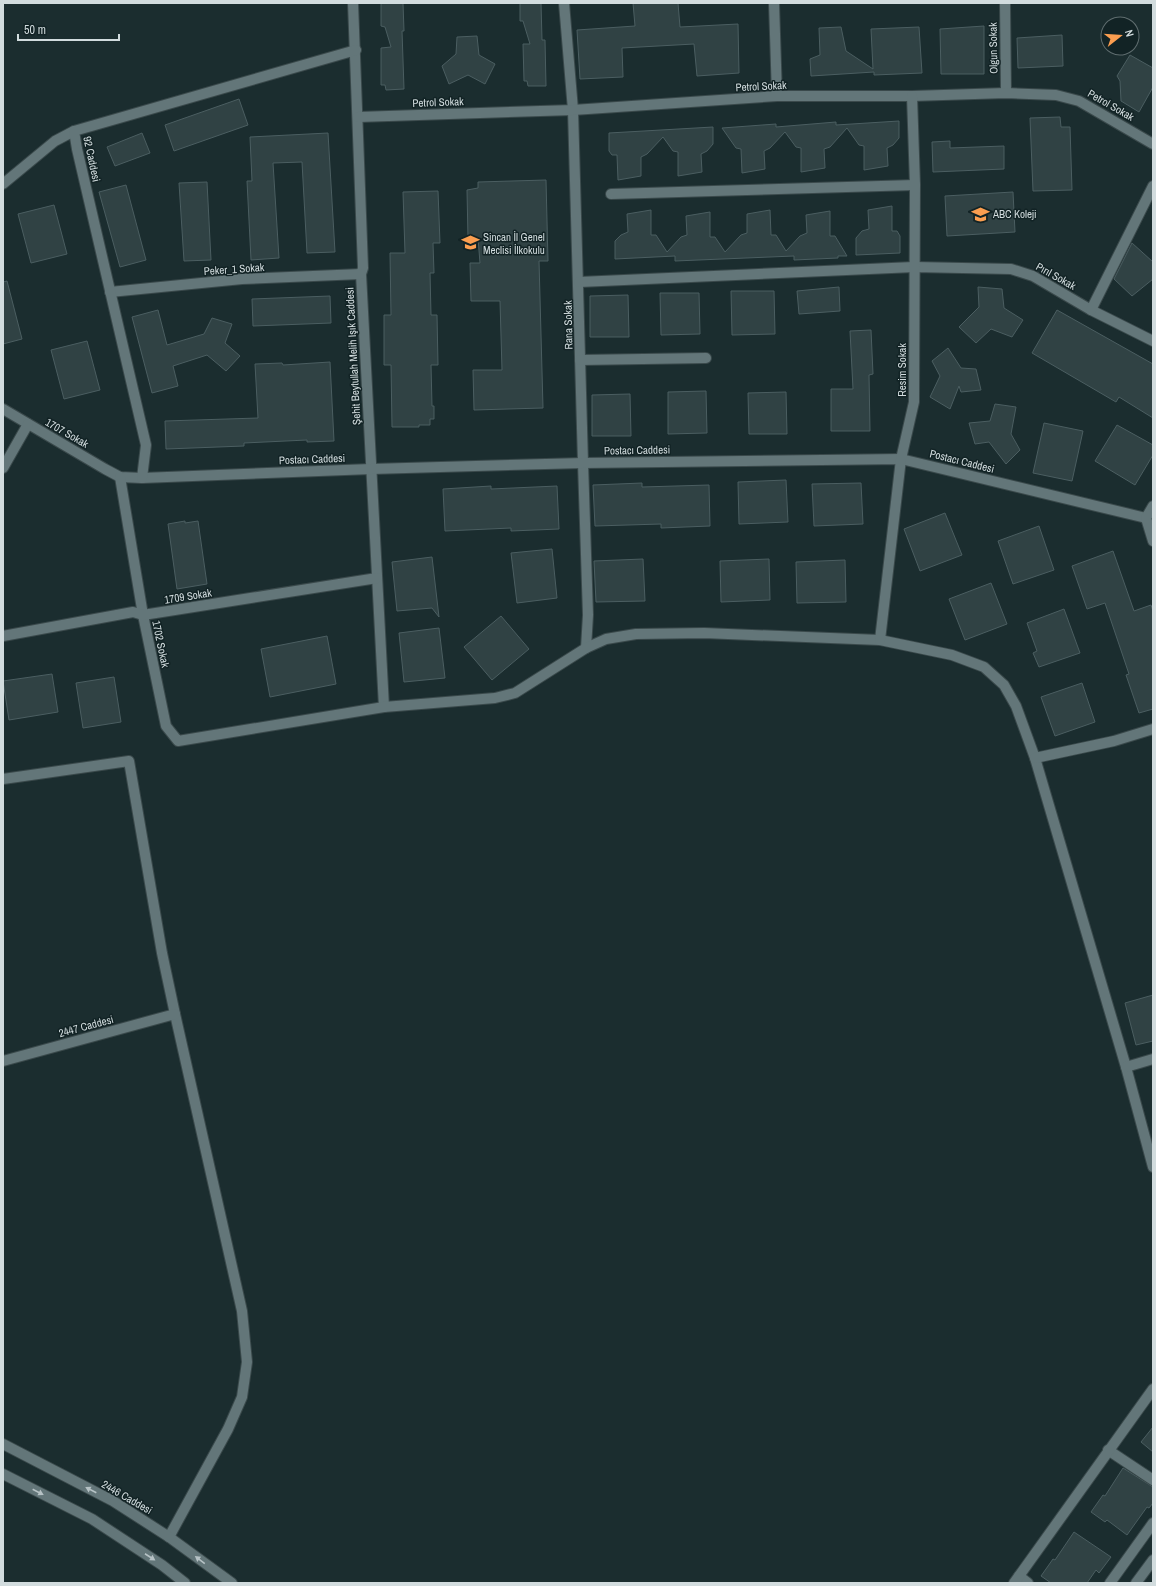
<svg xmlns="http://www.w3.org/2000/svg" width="1156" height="1586" font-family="'Archivo Narrow',sans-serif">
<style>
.building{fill:#304244;stroke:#4b5e61}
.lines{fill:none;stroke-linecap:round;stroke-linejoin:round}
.minor-casing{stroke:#3a494b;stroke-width:12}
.minor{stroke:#637679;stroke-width:10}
.oneway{fill:#b6c2c5}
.labels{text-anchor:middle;stroke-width:3;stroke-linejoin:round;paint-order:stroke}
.street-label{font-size:11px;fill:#d2dcde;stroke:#122325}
.poi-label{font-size:11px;fill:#d2dcde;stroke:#122325;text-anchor:start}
</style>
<rect width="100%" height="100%" fill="#1b2d2f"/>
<g class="building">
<polygon points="381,3 403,3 404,31 402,31 404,89 386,90 385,85 381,85 381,48 391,47 385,27 381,26"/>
<polygon points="520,3 541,3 542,40 545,40 546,86 528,86 527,81 524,81 523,44 530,44 523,21 520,21"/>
<polygon points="633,3 678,3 680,27 738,24 739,73 697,76 694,44 622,48 623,77 580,79 577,30 635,26"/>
<polygon points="984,26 984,74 941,74 940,29"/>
<polygon points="841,27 846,51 873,69 871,29 919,27 922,73 874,75 874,72 811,76 810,59 820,55 819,28"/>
<polygon points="1062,35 1063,66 1018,68 1017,38"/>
<polygon points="477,36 479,55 495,64 485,84 468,75 449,84 442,66 456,54 457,37"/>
<polygon points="1130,55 1153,68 1153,87 1139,112 1121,101 1120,81 1117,76"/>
<polygon points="239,99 248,125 174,151 165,125"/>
<polygon points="1060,117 1061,127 1070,127 1072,190 1033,191 1030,118"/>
<polygon points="899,121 899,138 893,145 887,148 888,166 864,170 864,146 859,145 847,128 830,147 824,149 825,168 801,172 801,148 796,147 785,132 770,148 764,151 765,169 742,173 741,149 736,148 722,128 776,124 776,127 836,122 836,125"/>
<polygon points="713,127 713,144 707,151 701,154 702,172 678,176 678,152 673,151 663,137 647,154 641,157 641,176 618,180 617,155 612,155 609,151 609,133"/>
<polygon points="142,133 150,153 115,166 107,147"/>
<polygon points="328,133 335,252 307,253 302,162 273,163 279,258 251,260 247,181 252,181 250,137"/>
<polygon points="950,141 950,148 1004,146 1004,169 933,172 932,142"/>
<polygon points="546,180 548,261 539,261 543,408 474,410 473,370 502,370 500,301 471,301 470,263 480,263 478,238 468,239 467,190 478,188 478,182"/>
<polygon points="207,182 211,260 184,261 179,183"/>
<polygon points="126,185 146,260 120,267 99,192"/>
<polygon points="438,191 440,243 433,243 434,273 430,273 431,315 437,315 438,365 431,365 432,406 434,406 434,419 430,419 430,425 419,425 419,427 392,427 391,365 384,365 384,315 391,315 390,253 405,253 403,192"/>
<polygon points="1013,192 1015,232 947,236 945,196"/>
<polygon points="54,205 67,254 31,263 18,214"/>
<polygon points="892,206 892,231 897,231 900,236 900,253 856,255 856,238 862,231 869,229 868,210"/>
<polygon points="651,210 651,235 656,235 667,252 681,237 687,235 686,216 710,212 710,237 715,237 725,252 741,235 747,233 747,214 770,210 771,235 776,235 786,251 800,236 807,233 806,215 830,211 830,236 835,236 847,256 838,256 838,258 794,260 794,256 675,261 675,256 615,259 615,241 621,235 628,232 627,214"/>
<polygon points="1132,243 1153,262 1153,279 1132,296 1114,279"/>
<polygon points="7,281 22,339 3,344 3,282"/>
<polygon points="839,287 840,311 799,314 797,291"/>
<polygon points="978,287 1002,289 1004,308 1023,320 1012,337 991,329 976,343 959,327 979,307"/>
<polygon points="731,291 774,291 775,334 732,335"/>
<polygon points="660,293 699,293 700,334 661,335"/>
<polygon points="628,295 629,337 590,337 590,296"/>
<polygon points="330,296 331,323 253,326 252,299"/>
<polygon points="158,310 167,345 204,334 212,318 232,324 225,343 240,356 226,371 207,355 173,366 178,386 152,393 132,317"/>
<polygon points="1057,310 1153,364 1153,418 1119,397 1116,402 1032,353"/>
<polygon points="871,330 873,374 869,375 870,431 831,431 831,389 853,389 850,331"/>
<polygon points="87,341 100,390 64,399 51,350"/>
<polygon points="948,348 961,368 976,369 981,390 961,392 959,386 950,409 930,397 940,376 932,361"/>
<polygon points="330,362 334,441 307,442 307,440 244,443 244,446 166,449 165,421 258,418 255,364 282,363 283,365"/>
<polygon points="706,391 707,433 668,434 668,392"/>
<polygon points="786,392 787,434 749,434 748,393"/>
<polygon points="630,394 631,436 592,436 592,395"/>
<polygon points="995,404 1016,407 1011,434 1020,450 1006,464 989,442 975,444 969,423 990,421"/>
<polygon points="1044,423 1083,431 1072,481 1033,473"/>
<polygon points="1117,425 1153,445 1153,455 1135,485 1095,461"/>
<polygon points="786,480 788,522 739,524 738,482"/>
<polygon points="642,483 642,487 709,485 710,526 661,528 661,524 595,526 593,485"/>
<polygon points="861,483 863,524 814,526 812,484"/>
<polygon points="491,486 491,489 557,486 559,529 511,531 511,528 445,531 443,489"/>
<polygon points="945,513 962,555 920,571 904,529"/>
<polygon points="185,521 185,523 198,521 207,584 177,589 168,524"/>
<polygon points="1039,526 1054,570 1013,584 998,541"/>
<polygon points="552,549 557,598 517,603 511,553"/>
<polygon points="1113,551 1134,611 1151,605 1153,611 1153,709 1139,713 1126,675 1129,674 1105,603 1087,609 1072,566"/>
<polygon points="432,557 439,617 432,608 397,611 392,562"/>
<polygon points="643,559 645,601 596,602 594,561"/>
<polygon points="769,559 770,600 721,602 720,561"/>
<polygon points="845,560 846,602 797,603 796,562"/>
<polygon points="991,583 1007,624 965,640 949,599"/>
<polygon points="1064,609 1080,653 1039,667 1033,653 1037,651 1027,623"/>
<polygon points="501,616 529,649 492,680 464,647"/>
<polygon points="439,628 445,678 404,682 399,633"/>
<polygon points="327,636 336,684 270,697 261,649"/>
<polygon points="52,674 58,712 9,720 3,681"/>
<polygon points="114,677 121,722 83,728 76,683"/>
<polygon points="1082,683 1095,722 1055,736 1041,697"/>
<polygon points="1153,995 1153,1041 1136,1045 1125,1003"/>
<polygon points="1153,1427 1153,1452 1141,1442"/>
<polygon points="1123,1468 1153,1487 1153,1503 1149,1508 1147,1507 1127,1535 1107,1520 1105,1522 1091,1512 1103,1495 1105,1496"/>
<polygon points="1074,1532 1111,1557 1099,1573 1096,1570 1087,1583 1051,1583 1041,1576 1053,1559 1055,1560"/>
</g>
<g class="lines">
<defs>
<g id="minor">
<polyline points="353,3 363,268 361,274 384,707"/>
<polyline points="564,3 573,110 583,463 588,615 586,648"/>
<polyline points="774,3 777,96"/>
<polyline points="1005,3 1006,93"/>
<polyline points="358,117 573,110 777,96 912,96 1006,93 1056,95 1079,101 1153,144"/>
<polyline points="3,184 55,141 74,131"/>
<polyline points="611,194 915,185"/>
<polyline points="579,282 914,267 1011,269 1033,276 1091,310 1153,341"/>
<polyline points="110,292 242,279 361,274"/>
<polyline points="1091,310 1153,186"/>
<polyline points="580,360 706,358"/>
<polyline points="3,409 105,469 120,477 142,478 371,469 583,463 901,459 1146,518"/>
<polyline points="3,468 28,424"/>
<polyline points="120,477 143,615 166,726 178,741 384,707 495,698 515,693 586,648 606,639 636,634 704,633 880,640 952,655 984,667 1004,685 1016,706 1035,758 1126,1067 1153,1167"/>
<polyline points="142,478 146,445 77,149 74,131 356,50"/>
<polyline points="1153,506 1146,518 1153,541"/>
<polyline points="3,636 133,612 143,615 377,578"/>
<polyline points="880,640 901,459 914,402 915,185 912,96"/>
<polyline points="1035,758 1114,741 1153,729"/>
<polyline points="3,779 129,761 162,953 175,1014 242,1311 247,1362 242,1397 228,1429 169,1537"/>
<polyline points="3,1061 175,1014"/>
<polyline points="1126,1067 1153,1059"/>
<polyline points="3,1444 113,1501 169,1537 232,1583"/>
<polyline points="1108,1450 1153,1480"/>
<polyline points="3,1474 92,1519 162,1565 185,1583"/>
<polyline points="1019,1576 1028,1583"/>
<polyline points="1014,1583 1153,1389"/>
<polyline points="1110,1583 1153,1523"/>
<polyline points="1136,1583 1153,1560"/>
</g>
</defs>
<use href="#minor" class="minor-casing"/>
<use href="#minor" class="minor"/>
</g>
<defs><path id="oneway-solid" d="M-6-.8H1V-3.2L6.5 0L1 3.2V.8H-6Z"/></defs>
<g class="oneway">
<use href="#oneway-solid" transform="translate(91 1490) rotate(-153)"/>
<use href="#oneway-solid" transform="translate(38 1492) rotate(27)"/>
<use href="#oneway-solid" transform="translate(150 1557) rotate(33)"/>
<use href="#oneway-solid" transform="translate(200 1560) rotate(-143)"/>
</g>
<defs>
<symbol id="school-bare" viewBox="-9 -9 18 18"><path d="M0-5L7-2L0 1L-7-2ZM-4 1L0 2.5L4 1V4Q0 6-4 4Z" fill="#fb9e50" stroke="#122325" stroke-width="2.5" paint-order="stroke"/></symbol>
</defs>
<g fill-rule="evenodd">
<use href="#school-bare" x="968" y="202" width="25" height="25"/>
<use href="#school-bare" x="458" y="230" width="25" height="25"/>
</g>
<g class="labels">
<g class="street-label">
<text transform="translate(993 48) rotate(-91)" y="4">Olgun Sokak</text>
<text transform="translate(761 86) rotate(-3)" y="4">Petrol Sokak</text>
<text transform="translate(438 102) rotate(-2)" y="4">Petrol Sokak</text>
<text transform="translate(1111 105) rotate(30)" y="4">Petrol Sokak</text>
<text transform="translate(92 159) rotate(78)" y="4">92 Caddesi</text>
<text transform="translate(234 269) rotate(-4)" y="4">Peker_1 Sokak</text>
<text transform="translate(1056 276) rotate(29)" y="4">Pırıl Sokak</text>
<text transform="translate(568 325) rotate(-91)" y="4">Rana Sokak</text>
<text transform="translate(353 356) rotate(-93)" y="4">Şehit Beytullah Melih Işık Caddesi</text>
<text transform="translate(902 370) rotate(-90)" y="4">Resim Sokak</text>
<text transform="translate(67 433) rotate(30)" y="4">1707 Sokak</text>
<text transform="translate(637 450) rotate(-1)" y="4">Postacı Caddesi</text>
<text transform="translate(312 459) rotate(-2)" y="4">Postacı Caddesi</text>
<text transform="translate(962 461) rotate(14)" y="4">Postacı Caddesi</text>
<text transform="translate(188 596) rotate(-9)" y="4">1709 Sokak</text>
<text transform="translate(161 644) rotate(78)" y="4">1702 Sokak</text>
<text transform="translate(86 1026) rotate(-15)" y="4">2447 Caddesi</text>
<text transform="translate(127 1497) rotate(30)" y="4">2446 Caddesi</text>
</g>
<g class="poi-label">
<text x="993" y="218">ABC Koleji</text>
<text x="483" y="241">Sincan İl Genel<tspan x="483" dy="13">Meclisi İlkokulu</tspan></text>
</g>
</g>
<rect width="1156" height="1586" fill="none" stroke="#d2dcde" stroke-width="8"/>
<g transform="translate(1120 36) rotate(73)"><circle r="19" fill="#122325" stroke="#5f6d6f"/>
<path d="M0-3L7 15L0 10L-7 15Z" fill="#fb9e50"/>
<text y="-6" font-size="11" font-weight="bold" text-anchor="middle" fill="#d2dcde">N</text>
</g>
<path d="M18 34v6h101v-6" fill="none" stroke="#d2dcde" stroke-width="2"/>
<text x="24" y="34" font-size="12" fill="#d2dcde" stroke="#122325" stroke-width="3" paint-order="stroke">50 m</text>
</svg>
